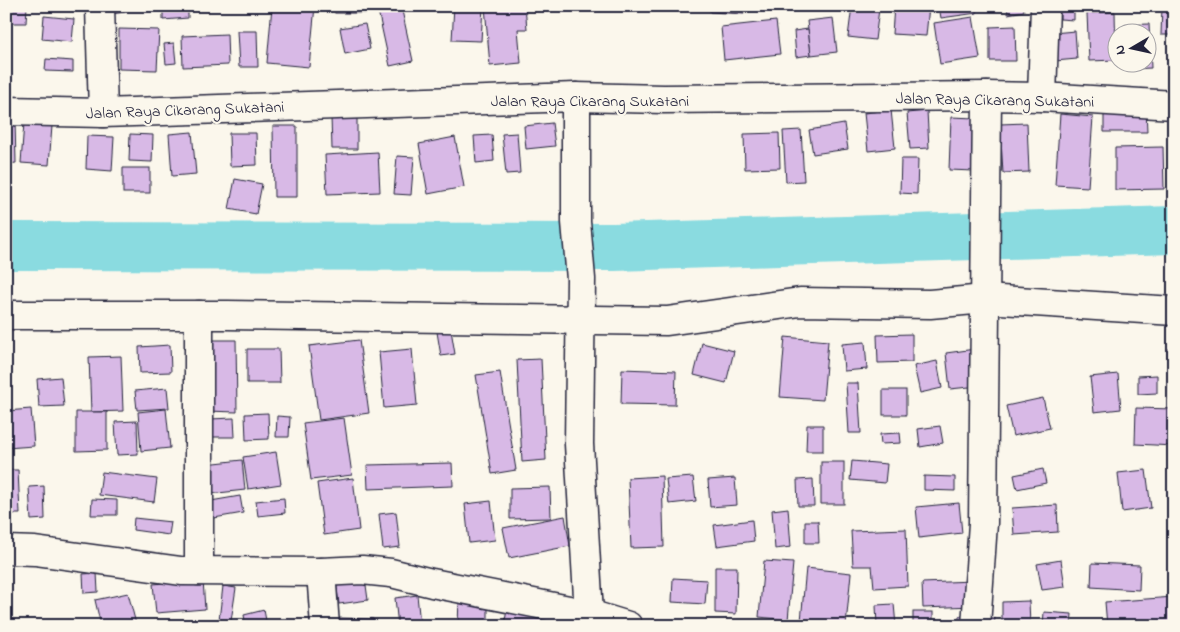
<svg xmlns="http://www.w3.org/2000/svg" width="1180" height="632" font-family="'Indie Flower',sans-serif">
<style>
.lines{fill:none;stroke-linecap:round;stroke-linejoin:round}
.river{stroke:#8adbe0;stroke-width:48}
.building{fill:#d8b9e6;stroke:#22223b}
.street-casing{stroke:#22223b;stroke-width:31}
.secondary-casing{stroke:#22223b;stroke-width:31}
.street{stroke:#fbf7ec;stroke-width:28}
.secondary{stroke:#fbf7ec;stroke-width:28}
.labels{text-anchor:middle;stroke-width:4.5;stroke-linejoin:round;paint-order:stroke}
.street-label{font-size:16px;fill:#22223b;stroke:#fbf7ec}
</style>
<rect width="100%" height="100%" fill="#fbf7ec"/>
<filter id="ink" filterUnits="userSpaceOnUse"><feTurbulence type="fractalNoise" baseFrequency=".02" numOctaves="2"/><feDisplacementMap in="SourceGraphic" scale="10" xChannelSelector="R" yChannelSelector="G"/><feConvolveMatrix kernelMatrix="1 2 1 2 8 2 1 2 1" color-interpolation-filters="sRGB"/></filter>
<g filter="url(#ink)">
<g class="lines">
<polyline class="river" points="6,246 614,247 1174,230"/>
</g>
<g class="building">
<polygon points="6,6 27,6 26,23 6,23"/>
<polygon points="110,6 123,6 124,12 112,14"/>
<polygon points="163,6 188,6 188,18 163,20"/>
<polygon points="272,6 315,6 309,67 267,63"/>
<rect x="335" y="6" width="31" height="7"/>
<polygon points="377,6 401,6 413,61 390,66"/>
<polygon points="454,6 483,6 481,41 452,40"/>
<polygon points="485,6 525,6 527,29 518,29 521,63 490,66"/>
<polygon points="710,6 744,6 744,14 710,12"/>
<polygon points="852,6 879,9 875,40 848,37"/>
<polygon points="894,6 929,6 926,36 892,34"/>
<polygon points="939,6 976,6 977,13 941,18"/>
<polygon points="1007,6 1023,6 1024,11 1008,14"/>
<polygon points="1060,6 1074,6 1074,20 1060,19"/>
<polygon points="1162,6 1174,6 1174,35 1161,35"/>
<polygon points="1115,12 1116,60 1089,61 1087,13"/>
<polygon points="44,16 74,19 72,42 42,39"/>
<polygon points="973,17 980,58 940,64 934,23"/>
<polygon points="833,18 837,52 811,55 807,21"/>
<polygon points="776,21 780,54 724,60 721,27"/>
<polygon points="365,24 370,49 345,54 340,28"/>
<polygon points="1149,24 1151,68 1127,69 1127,62 1148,62 1148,32 1125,32 1125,25"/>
<polygon points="1015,26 1016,61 990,61 990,27"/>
<polygon points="119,29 159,30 157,70 119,69"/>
<polygon points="808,29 811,55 796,57 794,31"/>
<polygon points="237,31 257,31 258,67 239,67"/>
<polygon points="1075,31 1077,59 1055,61 1053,33"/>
<polygon points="227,34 228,65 183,67 182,36"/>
<polygon points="174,43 176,63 166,64 164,44"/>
<polygon points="46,59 73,61 73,72 45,71"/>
<polygon points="1104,108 1146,108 1147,132 1104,132"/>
<polygon points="891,110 895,148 868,151 864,113"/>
<polygon points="927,111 929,148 910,149 907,113"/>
<polygon points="1060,114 1093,117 1088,187 1055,185"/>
<polygon points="331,117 357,117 357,149 332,149"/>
<polygon points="951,117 975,118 974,171 949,170"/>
<polygon points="6,121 15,121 16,163 6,164"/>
<polygon points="24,123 52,126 49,165 21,163"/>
<polygon points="552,123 555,146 526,149 524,126"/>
<polygon points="1027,123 1029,172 1003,173 1000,124"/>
<polygon points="844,124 848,149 813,154 809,130"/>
<polygon points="273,126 297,126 297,197 274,197"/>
<polygon points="801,130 804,181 786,182 783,131"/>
<polygon points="192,132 196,174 172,176 169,134"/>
<polygon points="229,133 256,133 257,165 230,166"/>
<polygon points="517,133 520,173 506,174 502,134"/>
<polygon points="779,133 780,168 745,169 744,134"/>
<polygon points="130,134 153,135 152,162 129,161"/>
<polygon points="492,135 494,161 476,163 474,136"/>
<polygon points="87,136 114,137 112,171 86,169"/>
<polygon points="455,137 464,187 428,194 419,144"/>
<polygon points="1163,147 1164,189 1115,190 1115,148"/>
<polygon points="378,152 380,192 327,194 325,155"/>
<polygon points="397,156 414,157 411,195 394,194"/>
<polygon points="901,159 918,159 917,194 900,193"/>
<rect x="123" y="168" width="27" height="25"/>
<polygon points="235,179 262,184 256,214 229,209"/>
<polygon points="450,324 455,354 441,356 436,326"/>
<polygon points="912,334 912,362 878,363 877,335"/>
<polygon points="785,337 828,341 823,400 780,397"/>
<polygon points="205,340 236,340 237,412 206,411"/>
<polygon points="359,340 369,413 319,420 309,346"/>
<polygon points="865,342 867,369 844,371 842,344"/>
<polygon points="702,343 734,351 726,383 694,375"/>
<polygon points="170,345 171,372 140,373 139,347"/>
<polygon points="1174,348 1174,400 1170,400 1168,349"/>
<polygon points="247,349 279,349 280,383 247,383"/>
<polygon points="412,349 417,405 384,408 379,352"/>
<polygon points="975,349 979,386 950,389 946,353"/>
<polygon points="121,356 123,411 91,412 89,357"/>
<polygon points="541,359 546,460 522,462 517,360"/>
<polygon points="937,361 942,388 920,393 914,366"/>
<polygon points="622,369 676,371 675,405 621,404"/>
<polygon points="500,372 516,470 492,474 476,375"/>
<polygon points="1118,374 1121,409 1094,412 1090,377"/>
<polygon points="1157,375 1157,393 1138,394 1138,376"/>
<polygon points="61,377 64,406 39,407 37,379"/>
<polygon points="846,383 858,383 861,433 849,433"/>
<polygon points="167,388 169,408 137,410 135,391"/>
<rect x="883" y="390" width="23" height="25"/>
<polygon points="1043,398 1050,428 1013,436 1006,406"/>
<polygon points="1136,408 1174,409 1174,446 1135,444"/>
<polygon points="31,409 34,446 6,448 6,411"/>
<polygon points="166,409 170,448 141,451 138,412"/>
<polygon points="76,412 107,412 107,450 76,451"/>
<polygon points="268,413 269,439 246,440 245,414"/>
<polygon points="277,416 290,417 289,437 276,437"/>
<polygon points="234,418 235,437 211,437 210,419"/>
<polygon points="344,418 352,475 311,480 303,423"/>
<polygon points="137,421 138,454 117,455 115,422"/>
<polygon points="807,425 823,425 823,451 806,451"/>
<polygon points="940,426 943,443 920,447 918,429"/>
<polygon points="900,433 901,443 881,444 880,434"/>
<polygon points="276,452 281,484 248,489 243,457"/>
<polygon points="242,460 245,490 209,494 206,464"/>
<polygon points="852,461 887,464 885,483 850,480"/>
<rect x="821" y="462" width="23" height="42"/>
<polygon points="452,463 453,486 368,489 367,465"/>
<polygon points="1043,469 1046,483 1017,489 1014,475"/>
<polygon points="6,470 18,470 20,514 6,514"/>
<polygon points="1146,470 1151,508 1122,512 1118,473"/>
<polygon points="102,472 157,479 154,502 99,495"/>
<polygon points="662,476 664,547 631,548 628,478"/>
<polygon points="924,476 955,477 955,491 924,490"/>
<polygon points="693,477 696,501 669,504 666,479"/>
<polygon points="353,478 359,530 324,535 317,483"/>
<polygon points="735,478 737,505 710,507 708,480"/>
<polygon points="813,479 814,506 798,506 797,480"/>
<polygon points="44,486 45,519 31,520 29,487"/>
<polygon points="550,487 551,518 510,519 510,488"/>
<polygon points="240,496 243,513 208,519 205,502"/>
<polygon points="284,498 285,513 258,516 256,501"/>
<polygon points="92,499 117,500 117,515 91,515"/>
<polygon points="491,501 495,540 469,543 465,504"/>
<polygon points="959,503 962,533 919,538 916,507"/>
<polygon points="1057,505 1058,532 1014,535 1012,508"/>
<polygon points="788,508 791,547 775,549 772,510"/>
<polygon points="396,512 400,547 383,549 379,514"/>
<polygon points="565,516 570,546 509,558 503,528"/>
<polygon points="134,518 171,522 169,535 133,530"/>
<polygon points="752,520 754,541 717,546 714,525"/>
<polygon points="805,521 818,521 819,543 805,543"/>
<polygon points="906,529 908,586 874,588 872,566 853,566 851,531"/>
<polygon points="1061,560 1065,587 1042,590 1037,564"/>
<polygon points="764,561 793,563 788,620 759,617"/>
<polygon points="1092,563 1140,565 1139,590 1091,587"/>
<polygon points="715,567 737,567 736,614 715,613"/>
<polygon points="806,568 851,573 846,625 801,621"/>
<polygon points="97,573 98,592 84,593 83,574"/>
<polygon points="365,578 368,600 339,604 336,582"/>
<polygon points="673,578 707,580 705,604 672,602"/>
<polygon points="203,580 205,609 156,613 153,584"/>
<polygon points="973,581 974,606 923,608 922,583"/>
<polygon points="223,586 236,588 231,621 219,620"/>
<polygon points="128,593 136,624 101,626 95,600"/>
<polygon points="417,595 420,624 398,626 395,598"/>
<polygon points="1174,597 1174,626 1107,626 1105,602"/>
<polygon points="459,598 488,599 488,626 458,626"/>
<polygon points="1029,601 1030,626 1002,626 1002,602"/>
<polygon points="894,604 896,626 877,626 876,605"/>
<polygon points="264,610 267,626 246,626 244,615"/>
<polygon points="507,610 559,620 557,626 504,626"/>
<rect x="913" y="612" width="20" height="14"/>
<polygon points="1044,612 1072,614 1071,626 1043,626"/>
<polygon points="959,616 995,618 994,626 942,626 942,623 959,624"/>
<polygon points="338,618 373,619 373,626 338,626"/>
</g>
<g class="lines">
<defs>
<g id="street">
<polyline points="576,97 576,222 581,279 579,444 589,614"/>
<polyline points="1042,97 1045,6"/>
<polyline points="6,315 228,315 667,321 800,302 930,304 985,299 1174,311"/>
<polyline points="199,315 199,571"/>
<polyline points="6,550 35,551 181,571 321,572 362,570 391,573 432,583 589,614 628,626"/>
<polyline points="321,572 325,626"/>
<polyline points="976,626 983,523 987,96"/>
</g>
<g id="secondary">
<polyline points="100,6 103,113"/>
<polyline points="6,111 103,113 576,97 664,99 987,96 1042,97 1174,105"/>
</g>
</defs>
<use href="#street" class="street-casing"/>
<use href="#secondary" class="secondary-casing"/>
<use href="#street" class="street"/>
<use href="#secondary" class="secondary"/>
</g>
</g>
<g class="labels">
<g class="street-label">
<text transform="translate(995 99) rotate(1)" y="6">Jalan Raya Cikarang Sukatani</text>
<text x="590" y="106">Jalan Raya Cikarang Sukatani</text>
<text transform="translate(185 109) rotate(-2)" y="6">Jalan Raya Cikarang Sukatani</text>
</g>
</g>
<rect width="1180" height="632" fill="none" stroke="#fbf7ec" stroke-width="25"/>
<rect x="12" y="12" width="1155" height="607" fill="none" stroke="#22223b" stroke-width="2" filter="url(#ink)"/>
<g transform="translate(1132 48) rotate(261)"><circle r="24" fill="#fbf7ec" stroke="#a4a2a5"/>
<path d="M0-4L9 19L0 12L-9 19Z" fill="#22223b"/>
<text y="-8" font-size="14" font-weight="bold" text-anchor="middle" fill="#22223b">N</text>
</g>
</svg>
